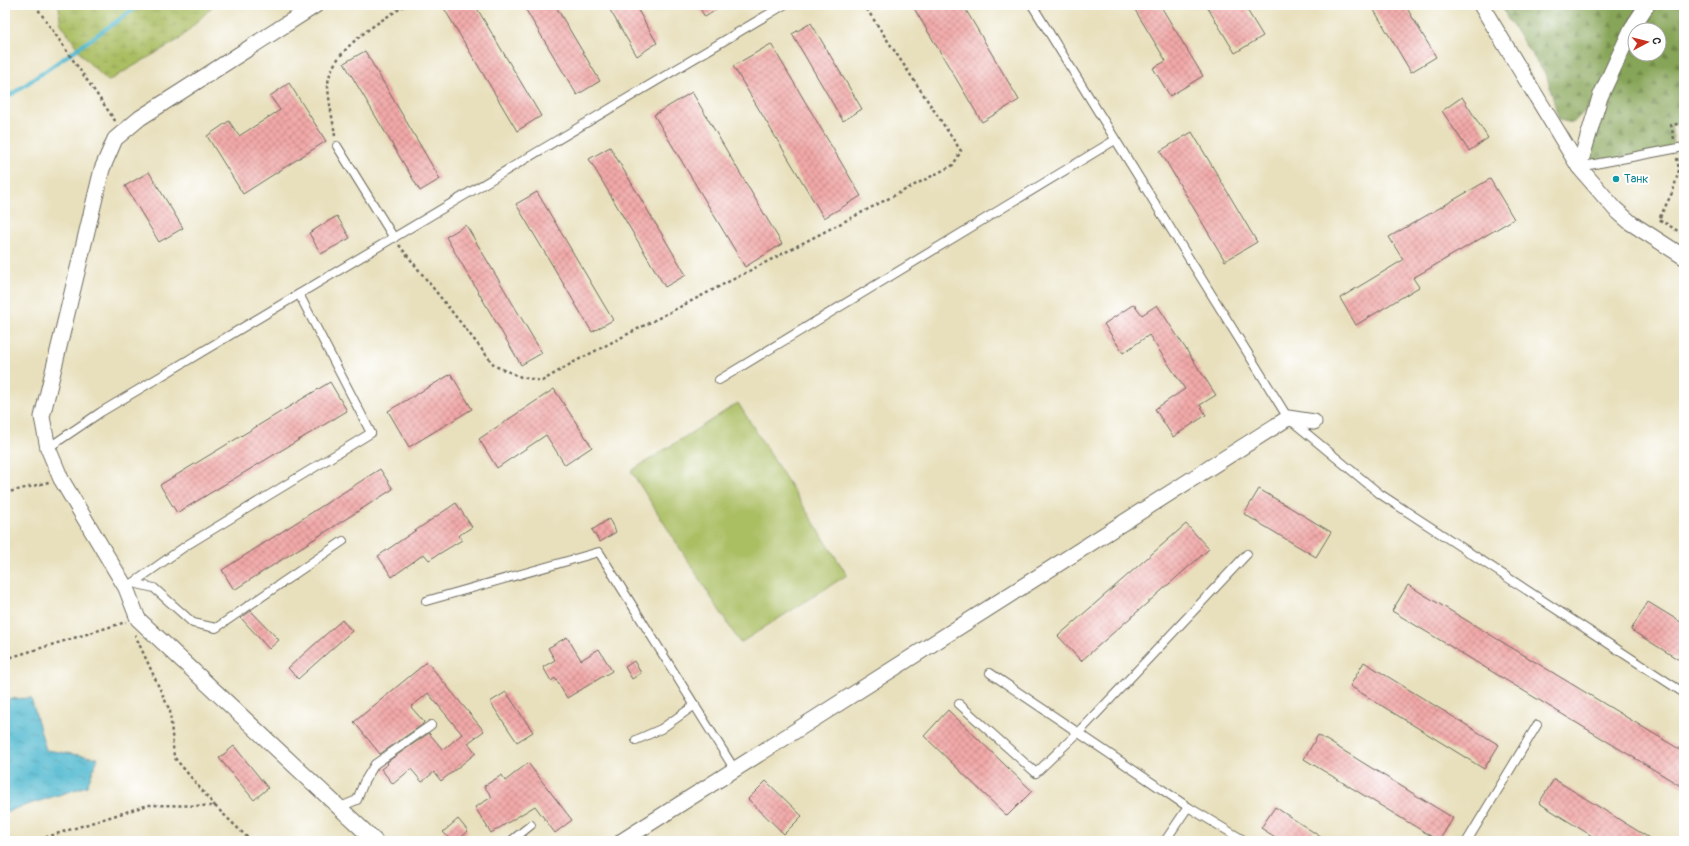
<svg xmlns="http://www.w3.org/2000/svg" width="1689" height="846" font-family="Pangolin,sans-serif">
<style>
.forest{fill:url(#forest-firs);stroke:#596842;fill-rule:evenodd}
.wetland{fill:url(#wetland-marsh);stroke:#6a7446}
.park{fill:#aabe62;stroke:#6a7446}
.water{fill:url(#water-ripples);stroke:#3f727e}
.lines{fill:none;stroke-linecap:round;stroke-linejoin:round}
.stream{stroke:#53bad0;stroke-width:4}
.building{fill:url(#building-cross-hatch)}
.service-casing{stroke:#6d6a5e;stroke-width:10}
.minor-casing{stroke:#6d6a5e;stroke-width:17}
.path{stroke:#6d6a5e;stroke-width:2.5;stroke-dasharray:3 3;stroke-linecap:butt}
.service{stroke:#fff;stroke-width:8}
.minor{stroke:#fff;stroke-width:15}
.culture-dot{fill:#0f9aa8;stroke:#fff;stroke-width:1.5}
.labels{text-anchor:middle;stroke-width:4;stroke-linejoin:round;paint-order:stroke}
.culture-label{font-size:12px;fill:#0d838f;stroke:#fff;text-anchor:start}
</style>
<defs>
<pattern id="forest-firs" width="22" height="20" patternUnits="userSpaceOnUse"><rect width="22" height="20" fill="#87a558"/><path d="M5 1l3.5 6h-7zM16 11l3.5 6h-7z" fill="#6f8749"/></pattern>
<pattern id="wetland-marsh" width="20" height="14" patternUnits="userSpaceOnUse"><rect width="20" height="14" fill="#aabe62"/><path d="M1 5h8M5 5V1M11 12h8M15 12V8" fill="none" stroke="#92a355"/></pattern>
<pattern id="water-ripples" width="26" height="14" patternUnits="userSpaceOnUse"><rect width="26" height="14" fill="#53bad0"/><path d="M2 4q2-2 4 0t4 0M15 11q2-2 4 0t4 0" fill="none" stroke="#4597a9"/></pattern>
<pattern id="building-cross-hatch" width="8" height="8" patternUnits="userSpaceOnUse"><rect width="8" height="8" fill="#f2a9a8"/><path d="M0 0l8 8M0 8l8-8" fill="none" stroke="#c48a89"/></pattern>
</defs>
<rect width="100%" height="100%" fill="#fff"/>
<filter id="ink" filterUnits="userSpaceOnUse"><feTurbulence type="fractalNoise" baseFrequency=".025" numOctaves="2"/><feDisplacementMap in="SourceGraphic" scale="8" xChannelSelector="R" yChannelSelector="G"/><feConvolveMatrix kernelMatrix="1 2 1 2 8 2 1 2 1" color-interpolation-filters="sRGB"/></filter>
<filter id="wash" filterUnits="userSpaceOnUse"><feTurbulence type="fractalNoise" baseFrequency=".012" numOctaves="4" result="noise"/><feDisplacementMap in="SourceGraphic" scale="16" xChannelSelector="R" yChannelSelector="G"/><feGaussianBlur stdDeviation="0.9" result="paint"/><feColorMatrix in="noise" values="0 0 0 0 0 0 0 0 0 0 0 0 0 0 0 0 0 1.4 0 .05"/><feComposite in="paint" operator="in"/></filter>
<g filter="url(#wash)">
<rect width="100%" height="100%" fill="#e8e0bd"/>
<path class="forest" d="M1502,5h182v118l-13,2 4,24 -96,18 20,-70 -26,26 -14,-3 -12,-43 -40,-59zM1635,30h24v24h-24z"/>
<polygon class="wetland" points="59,5 214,5 180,39 108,81 84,58 60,22"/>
<polygon class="park" points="738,403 847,575 740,643 631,471"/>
<polygon class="water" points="31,698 46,750 98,758 87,786 5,812 5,699"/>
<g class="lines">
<polyline class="stream" points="5,99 140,5"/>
</g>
<g id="blocks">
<g class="building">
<polygon points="442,5 475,5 541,116 517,131"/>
<polygon points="523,5 555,5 600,81 577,95"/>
<polygon points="607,5 635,5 657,43 637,56"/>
<polygon points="698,5 724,5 705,17"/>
<polygon points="912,5 963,5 1019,100 982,122"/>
<polygon points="1132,5 1160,5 1203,76 1170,96 1153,68 1166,61"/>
<polygon points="1206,5 1244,5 1263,36 1235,53"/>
<polygon points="1371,5 1405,5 1436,57 1411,72"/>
<polygon points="811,23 862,109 843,121 792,34"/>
<polygon points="771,44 861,196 824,218 733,66"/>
<polygon points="365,51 440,179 420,191 344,63"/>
<polygon points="289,83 326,141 243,194 207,136 229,121 239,136 280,110 270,96"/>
<polygon points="692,92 782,244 745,267 654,115"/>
<polygon points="1462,97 1488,138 1469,151 1442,111"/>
<polygon points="1192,132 1257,242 1225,261 1160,151"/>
<polygon points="610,147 686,275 665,287 589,159"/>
<polygon points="149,172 183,228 159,242 125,186"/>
<polygon points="1490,179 1514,219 1413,278 1419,287 1356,325 1340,298 1403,260 1389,237"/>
<polygon points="537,192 613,320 592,332 516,204"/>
<polygon points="337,216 350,238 321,254 309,233"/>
<polygon points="466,225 542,353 521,365 446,237"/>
<polygon points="1134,304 1142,315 1157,305 1216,395 1200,405 1206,415 1173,437 1155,409 1185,389 1149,335 1123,353 1104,324"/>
<polygon points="451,374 472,409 409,447 388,411"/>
<polygon points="330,382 347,411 177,513 160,485"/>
<polygon points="554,389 592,447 565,465 546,435 497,468 479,439"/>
<polygon points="380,469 393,489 234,590 222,570"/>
<polygon points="1259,489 1331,532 1316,557 1244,514"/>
<polygon points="456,503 472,527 458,536 462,540 429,560 424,554 392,577 378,556"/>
<polygon points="609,519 616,532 600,542 592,530"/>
<polygon points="1186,524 1209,549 1081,661 1058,636"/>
<polygon points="1408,585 1684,752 1684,788 1392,611"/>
<polygon points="1648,602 1684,624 1684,663 1631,630"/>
<polygon points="251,611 279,640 269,649 241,618"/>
<polygon points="342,620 352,631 298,679 288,668"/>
<polygon points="567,637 581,660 599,649 612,671 567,698 555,678 551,681 543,667 555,660 548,648"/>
<polygon points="634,661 641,673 632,679 625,667"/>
<polygon points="427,662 484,731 468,743 476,753 441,781 434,772 422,782 411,769 393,784 381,769 388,764 387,762 429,733 443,750 462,734 428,693 411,707 424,722 422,725 380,754 354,722"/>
<polygon points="1364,662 1499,745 1484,769 1350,686"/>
<polygon points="506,692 533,732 517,742 490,702"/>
<polygon points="948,710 1032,791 1007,816 924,736"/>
<polygon points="1318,735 1453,818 1439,841 1304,759"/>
<polygon points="234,746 268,788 254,800 219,758"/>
<polygon points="528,763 572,820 555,833 535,806 491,833 475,807 492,797 484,786 502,775 505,781"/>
<polygon points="1554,779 1654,841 1600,841 1539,803"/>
<polygon points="766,781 802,816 784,834 748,799"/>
<polygon points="1275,807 1327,841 1281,841 1261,828"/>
<polygon points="458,819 468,831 457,841 452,841 443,832"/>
</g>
</g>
</g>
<g filter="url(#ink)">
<use href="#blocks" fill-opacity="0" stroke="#6d6a5e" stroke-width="1"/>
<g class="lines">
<defs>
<g id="service">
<polyline points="1032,5 1288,418 1380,494 1684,693"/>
<polyline points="337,146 394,238"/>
<polyline points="1579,167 1684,147"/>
<polyline points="719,380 1115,140"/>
<polyline points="48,448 101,412 784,5"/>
<polyline points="133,583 154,588 193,623 216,628 343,541"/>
<polyline points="126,588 187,545 371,433 299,294"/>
<polyline points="426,601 599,552 735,770"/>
<polyline points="990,673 1188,807 1165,841"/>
<polyline points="959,704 1036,773 1083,728 1247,554"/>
<polyline points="636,740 661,729 695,705"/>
<polyline points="340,807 357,800 364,782 375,764 431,725"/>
<polyline points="1188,807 1245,841"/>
<polyline points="511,841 531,825"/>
<polyline points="1467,841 1537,725"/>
</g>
<g id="minor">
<polyline points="316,5 140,118 115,139 102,169 42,417 48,448 61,479 126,588 138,619 375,841"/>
<polyline points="1481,5 1579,167 1615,209 1631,223 1684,257"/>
<polyline points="1579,167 1600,97 1632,28 1647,5"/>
<polyline points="622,841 1288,418 1314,422"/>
</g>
</defs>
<use href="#service" class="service-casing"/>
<use href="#minor" class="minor-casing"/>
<g class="path">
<polyline points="35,5 116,122"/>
<path d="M335,136c-2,-16 -6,-33 -7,-49 -1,-35 52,-66 78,-82"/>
<polyline points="1674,139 1671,125 1684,123"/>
<polyline points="1677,158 1679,170 1684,169"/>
<polyline points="1679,170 1673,191 1659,219 1684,235"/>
<polyline points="399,245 495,366 521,377 542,381 574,362 953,165 961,151 864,5"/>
<polyline points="5,493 49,482"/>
<polyline points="5,659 126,622"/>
<polyline points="215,806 251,841"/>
<polyline points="34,841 148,805 215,806 174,757 170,711 135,635"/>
</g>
<use href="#service" class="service"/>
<use href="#minor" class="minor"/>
</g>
</g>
<circle class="culture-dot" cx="1616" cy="179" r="4"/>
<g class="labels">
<g class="culture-label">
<text x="1624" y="183">Танк</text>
</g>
</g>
<rect width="1689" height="846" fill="none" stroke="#fff" stroke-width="20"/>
<g transform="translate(1647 42) rotate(83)"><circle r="19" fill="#ffffff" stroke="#aaaaaa"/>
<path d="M0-3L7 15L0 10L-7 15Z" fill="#c8321e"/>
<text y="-6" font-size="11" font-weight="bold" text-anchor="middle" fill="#2b2b2b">С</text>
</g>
</svg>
